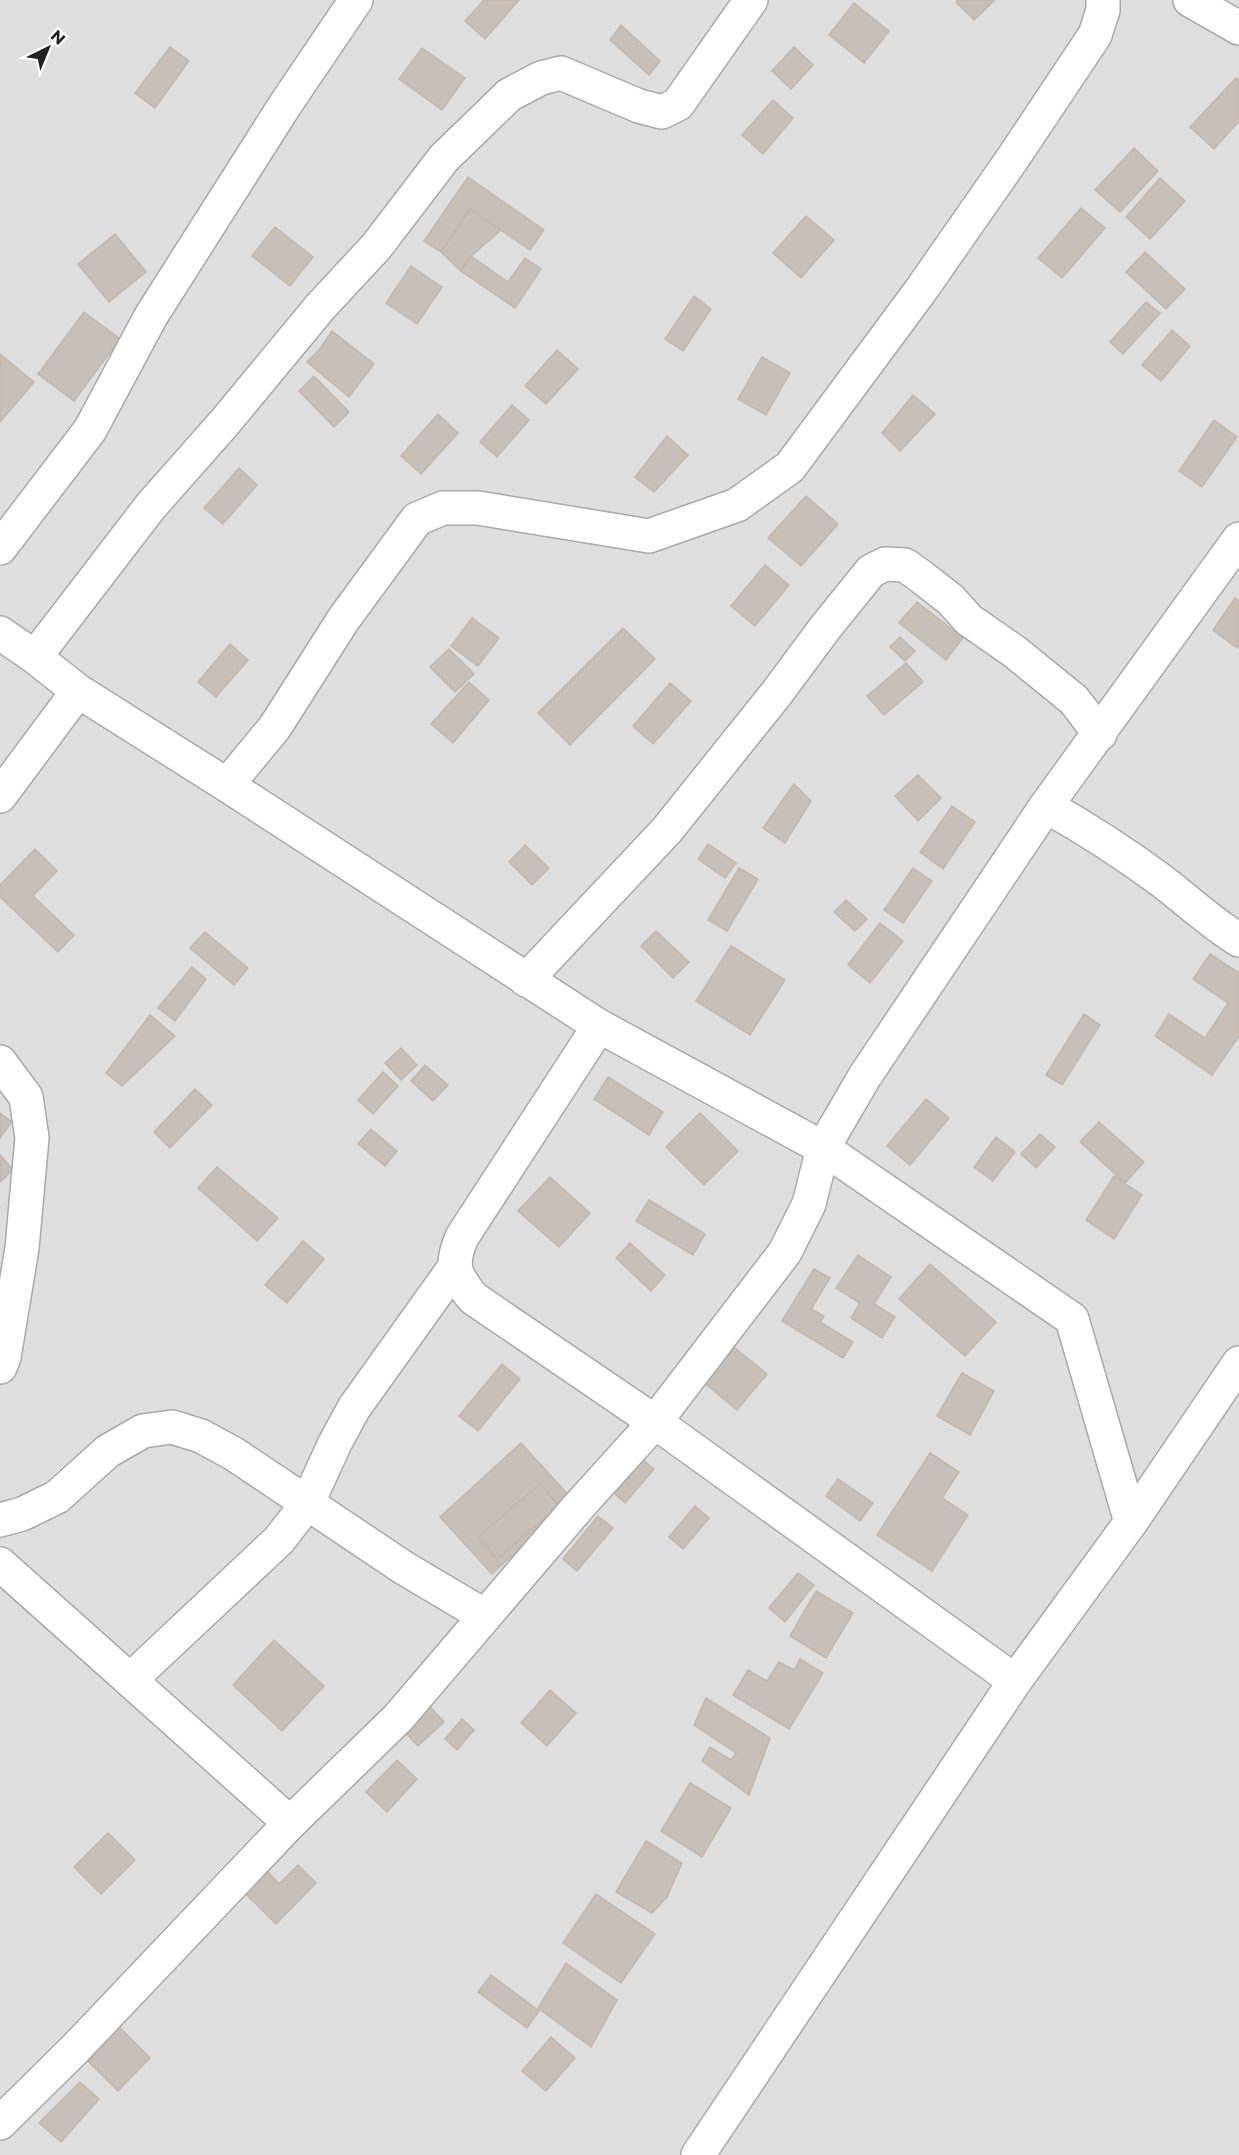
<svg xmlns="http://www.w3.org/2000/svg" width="1239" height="2155" font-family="Montserrat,sans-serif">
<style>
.residential{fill:#e0dfdf}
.building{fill:#c7bfb8;stroke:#c4b6ab;stroke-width:1.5}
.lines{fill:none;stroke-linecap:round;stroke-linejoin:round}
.minor-casing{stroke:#a9a9a9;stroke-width:36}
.minor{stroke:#fff;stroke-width:33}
</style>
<rect width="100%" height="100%" fill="#f2efe9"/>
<rect class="residential" x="0" y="0" width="1239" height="2155"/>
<g class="building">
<polygon points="484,0 519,0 485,39 465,21"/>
<polygon points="959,0 995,0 974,20 956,2"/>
<polygon points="854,3 889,31 864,63 829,35"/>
<polygon points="621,25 660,61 649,75 610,40"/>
<polygon points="170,47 189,61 155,108 135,93"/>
<polygon points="794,47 813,65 791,89 772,71"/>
<polygon points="422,48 465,78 442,110 399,79"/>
<polygon points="1236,78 1239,80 1239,121 1214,149 1190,127"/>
<polygon points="773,100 793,118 763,154 742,135"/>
<polygon points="1134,148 1158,171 1120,212 1095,190"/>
<polygon points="468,177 544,230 530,250 470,209 441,252 424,241"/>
<polygon points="1160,178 1185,201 1150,239 1126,217"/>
<polygon points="1081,208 1105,228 1062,278 1038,258"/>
<polygon points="470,209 501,230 471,256 461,271 441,252"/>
<polygon points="806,216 834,240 801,278 773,253"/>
<polygon points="275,227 313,257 290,286 252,256"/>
<polygon points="115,234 146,272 109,302 78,264"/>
<polygon points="1145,252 1185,289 1166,309 1126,272"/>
<polygon points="471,256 508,282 525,258 541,269 515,308 461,271"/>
<polygon points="411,266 442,287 417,324 386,303"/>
<polygon points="694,296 711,309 683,351 665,339"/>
<polygon points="1146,302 1160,313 1123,354 1110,342"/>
<polygon points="84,312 120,339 74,401 38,374"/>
<polygon points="1172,330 1190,346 1161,381 1142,365"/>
<polygon points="332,331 374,364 349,397 307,362 319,350"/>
<polygon points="557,350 578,369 546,404 525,386"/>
<polygon points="0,354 34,382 0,422"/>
<polygon points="762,357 790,373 766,415 738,399"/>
<polygon points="314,376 349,412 334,427 299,391"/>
<polygon points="913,395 935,414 900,451 882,433"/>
<polygon points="512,405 529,420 497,457 480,442"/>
<polygon points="438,414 458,433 421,474 401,456"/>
<polygon points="1214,420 1237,437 1202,487 1179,471"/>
<polygon points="667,436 688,455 654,492 635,477"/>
<polygon points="239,468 257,485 223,524 204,508"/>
<polygon points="806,496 838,524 801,566 768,538"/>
<polygon points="765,565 789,585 755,626 731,606"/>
<polygon points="1235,598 1239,601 1239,645 1237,648 1213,630"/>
<polygon points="917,602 963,638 946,660 899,623"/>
<polygon points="472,618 499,638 478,666 451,646"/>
<polygon points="623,628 655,659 570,745 538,713"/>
<polygon points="900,637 915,651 905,661 890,647"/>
<polygon points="230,644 248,660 216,697 198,682"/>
<polygon points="449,649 474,674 455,692 430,667"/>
<polygon points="906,663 923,682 884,715 867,696"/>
<polygon points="469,682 489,700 453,743 431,724"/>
<polygon points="670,683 691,701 653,744 633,726"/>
<polygon points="918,775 941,798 918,821 895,796"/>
<polygon points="794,784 811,801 785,843 763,828"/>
<polygon points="952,806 975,822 943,869 920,852"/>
<polygon points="708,844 736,863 725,878 698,859"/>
<polygon points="525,845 549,868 532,885 509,862"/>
<polygon points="35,849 57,871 33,896 74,935 58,952 0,897 0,885"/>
<polygon points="739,868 758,879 727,931 708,920"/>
<polygon points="913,868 932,881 903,923 884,910"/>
<polygon points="846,900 867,919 855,931 834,912"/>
<polygon points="880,923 903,941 870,983 848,965"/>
<polygon points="656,931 689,962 673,978 641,946"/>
<polygon points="205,932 248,968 234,985 190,948"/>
<polygon points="731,946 785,980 750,1035 696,1001"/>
<polygon points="1210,954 1239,973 1239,1036 1212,1075 1155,1036 1169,1014 1205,1038 1228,1003 1193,979"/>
<polygon points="192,967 206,979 175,1021 158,1008"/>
<polygon points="1084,1014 1100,1025 1062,1085 1046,1075"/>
<polygon points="150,1015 175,1036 122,1086 106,1073"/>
<polygon points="401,1048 417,1065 401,1080 385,1063"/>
<polygon points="425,1065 448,1085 433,1101 411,1081"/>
<polygon points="383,1072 398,1086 373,1114 358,1100"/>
<polygon points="608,1077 663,1112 649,1135 594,1099"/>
<polygon points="195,1089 212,1105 170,1148 154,1132"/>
<polygon points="926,1099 949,1118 910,1165 887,1146"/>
<polygon points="0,1113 12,1122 0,1138"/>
<polygon points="700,1113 738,1151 704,1185 666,1147"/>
<polygon points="1099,1122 1144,1162 1125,1183 1080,1142"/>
<polygon points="371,1129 397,1151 385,1166 358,1144"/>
<polygon points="1040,1134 1055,1147 1036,1168 1021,1154"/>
<polygon points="996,1137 1015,1152 993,1181 974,1167"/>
<polygon points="0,1155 13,1170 0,1182"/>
<polygon points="217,1167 278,1218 257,1241 198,1188"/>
<polygon points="1114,1176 1142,1195 1114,1239 1086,1220"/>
<polygon points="550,1177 590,1213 559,1247 518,1211"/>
<polygon points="649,1200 705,1234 693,1255 636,1221"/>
<polygon points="303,1241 324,1259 287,1303 265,1285"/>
<polygon points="630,1243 665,1275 651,1291 616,1258"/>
<polygon points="858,1255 891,1277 874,1304 895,1317 882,1338 851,1318 860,1303 836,1288"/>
<polygon points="930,1264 996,1322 965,1356 899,1299"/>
<polygon points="814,1269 830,1278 811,1309 824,1316 820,1322 853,1342 843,1358 782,1321"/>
<polygon points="731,1345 767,1374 737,1410 702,1381"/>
<polygon points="502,1364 520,1379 478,1431 459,1416"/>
<polygon points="962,1373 994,1391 970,1435 937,1416"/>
<polygon points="521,1443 573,1500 492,1574 440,1517"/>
<polygon points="635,1453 654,1469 625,1503 606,1486"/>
<polygon points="930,1453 959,1472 942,1498 968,1515 932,1571 877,1535"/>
<polygon points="838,1479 873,1503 860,1521 826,1496"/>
<polygon points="540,1484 559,1506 497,1559 478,1537"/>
<polygon points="695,1506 709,1518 683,1549 669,1537"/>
<polygon points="598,1516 613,1528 577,1571 563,1559"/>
<polygon points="798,1573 814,1585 785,1622 769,1608"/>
<polygon points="816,1591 853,1613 826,1658 790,1636"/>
<polygon points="274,1640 324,1686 282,1731 233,1685"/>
<polygon points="800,1659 823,1673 789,1729 733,1695 748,1670 767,1681 779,1662 794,1670"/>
<polygon points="550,1690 576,1713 547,1746 521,1723"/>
<polygon points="706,1698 770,1738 749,1795 702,1761 710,1747 731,1760 736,1753 694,1725"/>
<polygon points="428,1705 444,1722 418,1746 402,1729"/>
<polygon points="462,1719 474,1730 457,1750 445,1739"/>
<polygon points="397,1760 417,1779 387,1812 366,1792"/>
<polygon points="690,1783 731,1808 702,1857 661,1831"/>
<polygon points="108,1833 135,1860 101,1894 74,1867"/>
<polygon points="646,1841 682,1863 667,1897 652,1913 616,1892"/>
<polygon points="261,1864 279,1884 298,1865 316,1883 276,1924 239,1887"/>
<polygon points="596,1894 655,1934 621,1983 563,1943"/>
<polygon points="566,1963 617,2000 591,2047 538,2008"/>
<polygon points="491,1975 539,2011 527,2028 478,1992"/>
<polygon points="118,2026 150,2058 118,2091 86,2059"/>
<polygon points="551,2037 575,2058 546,2091 522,2071"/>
<polygon points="80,2082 99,2099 61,2142 39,2123"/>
</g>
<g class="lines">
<defs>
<g id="minor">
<polyline points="1190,0 1239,28"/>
<polyline points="0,548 90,430 151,316 285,105 356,0"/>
<polyline points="0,633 35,657 78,691 227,785 599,1026 823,1148 1072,1319 1131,1522"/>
<polyline points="35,657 150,507 225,422 321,306 376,247 444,158 509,95 541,78 561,73 639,106 662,112 678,104 751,0"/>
<polyline points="227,785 275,727 343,620 417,519 443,508 478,508 649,536 737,505 790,467 921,290 1013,158 1095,35 1103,10 1103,0"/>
<polyline points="0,796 78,691"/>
<path d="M1046,806c41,23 78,47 116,75 26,20 49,42 77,59"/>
<polyline points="526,980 667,830 776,694 825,628 871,571 885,564 905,565 923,578 951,600 969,620 1015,652 1074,700 1100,734"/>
<path d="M599,1026l-137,211c-12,29 -8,37 11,61l182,124 360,259"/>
<polyline points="0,1062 26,1097 32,1138 22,1248 4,1357 0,1367"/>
<polyline points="0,1520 22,1514 57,1497 108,1451 143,1431 172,1427 201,1436 234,1454 404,1568 485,1616"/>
<polyline points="0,1564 290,1823"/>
<polyline points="130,1680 279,1540 307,1504 335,1443 354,1408 454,1268"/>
<polyline points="0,2123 76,2048 290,1823 398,1718 579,1506 655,1422 785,1252 809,1204 823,1148 865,1076 1046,806 1239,539"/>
<polyline points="698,2155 1015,1681 1131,1522 1239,1363"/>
</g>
</defs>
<use href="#minor" class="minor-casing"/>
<use href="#minor" class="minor"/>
</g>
<g transform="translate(48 48) rotate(43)" stroke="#ffffff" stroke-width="4.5" paint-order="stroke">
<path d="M0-4.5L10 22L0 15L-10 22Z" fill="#222222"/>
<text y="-9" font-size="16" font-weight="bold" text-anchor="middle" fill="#222222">N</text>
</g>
</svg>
